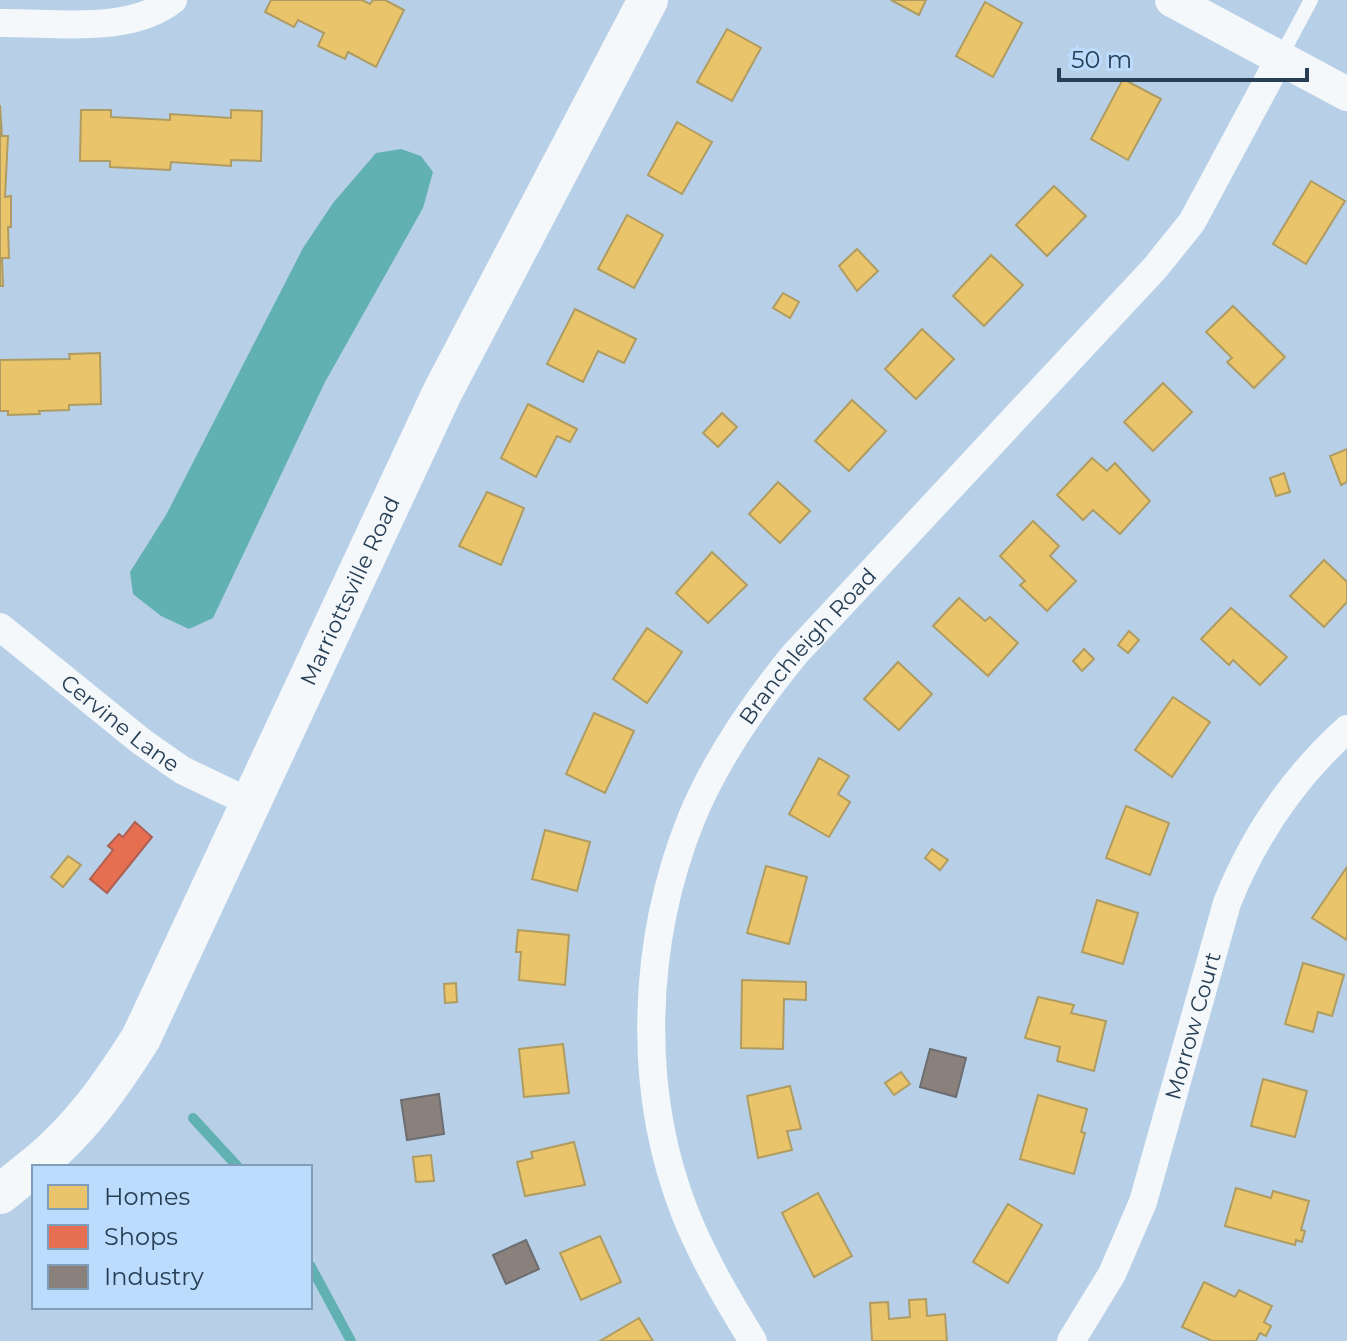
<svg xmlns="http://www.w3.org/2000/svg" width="1347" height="1341" font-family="Montserrat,sans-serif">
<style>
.water{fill:#62b1b2}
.homes{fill:#e9c46a;stroke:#af9c63;stroke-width:2}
.shops{fill:#e76f51;stroke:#ad6052;stroke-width:2}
.industry{fill:#8a817c;stroke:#6c6d70;stroke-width:2}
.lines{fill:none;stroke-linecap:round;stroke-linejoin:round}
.stream{stroke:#62b1b2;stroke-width:10}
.service{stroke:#f4f8fb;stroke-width:14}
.minor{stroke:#f4f8fb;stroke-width:28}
.tertiary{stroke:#f4f8fb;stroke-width:34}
.secondary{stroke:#f4f8fb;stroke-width:40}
.labels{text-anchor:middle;stroke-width:8;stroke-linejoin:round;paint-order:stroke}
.street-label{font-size:22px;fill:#273e54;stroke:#bbdcfd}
</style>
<rect width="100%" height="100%" fill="#b8d0e7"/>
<polygon class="water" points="401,149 421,156 433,172 423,208 325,382 213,618 189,629 161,616 133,594 130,572 166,515 303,248 333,203 376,153"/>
<g class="homes">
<polygon points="271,0 362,0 370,4 373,0 385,0 404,10 376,67 348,52 345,59 318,46 324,33 298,20 294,27 265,12"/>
<polygon points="891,0 926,0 919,15"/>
<polygon points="985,2 1022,23 993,77 956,56"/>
<polygon points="727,29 761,48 732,101 697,82"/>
<polygon points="1123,79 1161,99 1128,160 1091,139"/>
<polygon points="0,105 2,136 8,136 5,197 11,196 11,227 8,227 9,258 2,258 3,286 0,286"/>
<polygon points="81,110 111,110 111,117 170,120 170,114 231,118 231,110 262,111 261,161 231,160 231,166 171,162 170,170 110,167 110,161 80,161"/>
<polygon points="677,122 712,142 682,194 648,175"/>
<polygon points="1311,181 1345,201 1306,264 1273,244"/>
<polygon points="1054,186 1086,216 1047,256 1016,225"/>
<polygon points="627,215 663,235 634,288 598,269"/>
<polygon points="857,249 878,271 857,291 839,266"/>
<polygon points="991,255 1023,285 984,326 953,296"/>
<polygon points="783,293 799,302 790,318 773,308"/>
<polygon points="1233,306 1285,357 1254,388 1227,362 1232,358 1206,332"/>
<polygon points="575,309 636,339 624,363 598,351 583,382 547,364"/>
<polygon points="922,329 954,359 916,399 885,369"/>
<polygon points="100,353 101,404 69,405 69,410 39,411 40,414 8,415 8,411 0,411 0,360 70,359 69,354"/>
<polygon points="1163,383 1192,412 1153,451 1124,422"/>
<polygon points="852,400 886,431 849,471 815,441"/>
<polygon points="528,404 577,429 570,442 557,436 536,477 501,458"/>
<polygon points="722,413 737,427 718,447 703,433"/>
<polygon points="1347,449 1347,482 1341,485 1330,456"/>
<polygon points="1092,458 1107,471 1115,463 1150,501 1120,534 1093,510 1083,520 1057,495"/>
<polygon points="1284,473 1290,492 1276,496 1270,478"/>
<polygon points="778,482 810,511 780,543 749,514"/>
<polygon points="487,492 524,508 501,565 459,546"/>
<polygon points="1033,521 1059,546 1050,556 1076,581 1047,611 1020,585 1025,581 1000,556"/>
<polygon points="712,552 747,585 708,623 676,593"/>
<polygon points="1324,560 1347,582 1347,602 1324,627 1290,596"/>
<polygon points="959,598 985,621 990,617 1018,643 988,676 933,626"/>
<polygon points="1231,608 1287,657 1260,685 1233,660 1229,665 1201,639"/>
<polygon points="647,628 682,652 647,703 613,679"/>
<polygon points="1129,631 1139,640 1128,653 1118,645"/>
<polygon points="1084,649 1094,659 1082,671 1073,661"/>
<polygon points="898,662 932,694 899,730 864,699"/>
<polygon points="1173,697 1210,722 1172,777 1135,750"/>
<polygon points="594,713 634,731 605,793 566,774"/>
<polygon points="819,758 849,776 838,794 850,802 829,837 789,814"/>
<polygon points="1126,806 1169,823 1150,875 1106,858"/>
<polygon points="545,830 590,842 577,891 532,879"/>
<polygon points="932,849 948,860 940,870 925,858"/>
<polygon points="68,856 81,865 63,887 51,877"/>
<polygon points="766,866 807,877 789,944 747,933"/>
<polygon points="1347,867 1347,940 1312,918"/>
<polygon points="1097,900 1138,913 1123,964 1082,952"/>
<polygon points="518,930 569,935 565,985 519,980 521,952 516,952"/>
<polygon points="1303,963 1344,975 1332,1016 1318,1012 1313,1032 1285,1024"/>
<polygon points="742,980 806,982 806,1000 784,999 783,1049 741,1048"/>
<polygon points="456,983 457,1002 445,1003 444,984"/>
<polygon points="1038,997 1074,1005 1071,1013 1106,1021 1094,1071 1057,1061 1060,1047 1025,1038"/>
<polygon points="563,1044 569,1093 524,1097 519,1049"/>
<polygon points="901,1072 910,1084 894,1095 885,1083"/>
<polygon points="1263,1079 1307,1091 1295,1137 1251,1126"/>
<polygon points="790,1086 801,1129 787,1131 792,1150 758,1158 747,1096"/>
<polygon points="1038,1095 1087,1109 1081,1132 1085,1133 1074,1174 1020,1159"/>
<polygon points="574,1142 585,1185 525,1196 517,1162 533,1158 531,1152"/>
<polygon points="431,1155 434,1181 416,1182 413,1157"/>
<polygon points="1236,1188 1271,1198 1273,1191 1309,1201 1301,1230 1305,1231 1302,1242 1296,1240 1295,1245 1225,1226"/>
<polygon points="818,1193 852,1256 814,1277 782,1213"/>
<polygon points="1008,1204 1042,1225 1008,1283 973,1262"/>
<polygon points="600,1236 621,1282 581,1300 560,1253"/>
<polygon points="1204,1282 1235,1297 1239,1290 1272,1306 1264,1322 1271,1326 1266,1336 1260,1333 1256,1341 1212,1341 1182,1327"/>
<polygon points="926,1299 927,1316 945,1314 947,1341 872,1341 870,1303 888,1302 889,1319 910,1317 909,1300"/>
<polygon points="639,1318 653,1341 600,1341"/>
</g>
<polygon class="shops" points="135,822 152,837 107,893 90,879 113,850 108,846 119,834 123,837"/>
<g class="industry">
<polygon points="930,1049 966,1058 956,1097 920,1087"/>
<polygon points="439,1094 444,1134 407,1140 401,1100"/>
<polygon points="526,1240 539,1269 506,1284 493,1255"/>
</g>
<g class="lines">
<g class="stream">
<polyline points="193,1118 238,1167"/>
<polyline points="310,1265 351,1341"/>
</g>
<polyline class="service" points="1280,58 1311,0"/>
<g class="minor">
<path d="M0,23c55,-1 128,12 173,-23"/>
<path id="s1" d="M0,627l142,115 40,28 69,33"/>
<path id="s2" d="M753,1341c-26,-42 -50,-83 -68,-128 -49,-124 -43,-273 7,-396 25,-60 62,-113 103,-163l360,-386 37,-46 88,-164"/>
<path id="s3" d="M1071,1341l41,-67 31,-72 84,-299c27,-68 66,-125 120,-174"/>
</g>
<polyline class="tertiary" points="1172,0 1347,94"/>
<g class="secondary">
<path id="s4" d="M34,1167c46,-37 76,-80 107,-129l301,-645 206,-393"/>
<polyline points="0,1194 34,1167"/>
</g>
</g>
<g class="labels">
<g class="street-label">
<text dy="8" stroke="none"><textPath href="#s4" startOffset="662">Marriottsville Road</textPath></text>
<text dy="8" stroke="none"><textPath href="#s2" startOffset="758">Branchleigh Road</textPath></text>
<text dy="8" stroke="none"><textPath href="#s1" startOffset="154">Cervine Lane</textPath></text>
<text dy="8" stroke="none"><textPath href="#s3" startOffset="340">Morrow Court</textPath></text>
</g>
</g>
<rect x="32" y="1165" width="280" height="144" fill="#bbdcfd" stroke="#809db9" stroke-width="2"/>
<rect x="48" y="1185" width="40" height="24" fill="#e9c46a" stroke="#809db9" stroke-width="2"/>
<text x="104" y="1205" font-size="24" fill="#273e54">Homes</text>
<rect x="48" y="1225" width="40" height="24" fill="#e76f51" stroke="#809db9" stroke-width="2"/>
<text x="104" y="1245" font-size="24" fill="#273e54">Shops</text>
<rect x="48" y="1265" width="40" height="24" fill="#8a817c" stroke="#809db9" stroke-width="2"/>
<text x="104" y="1285" font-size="24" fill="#273e54">Industry</text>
<path d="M1059 68v12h248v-12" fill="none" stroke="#273e54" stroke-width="4"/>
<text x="1071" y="68" font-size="24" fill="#273e54" stroke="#bbdcfd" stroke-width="6" paint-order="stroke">50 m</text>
</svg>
